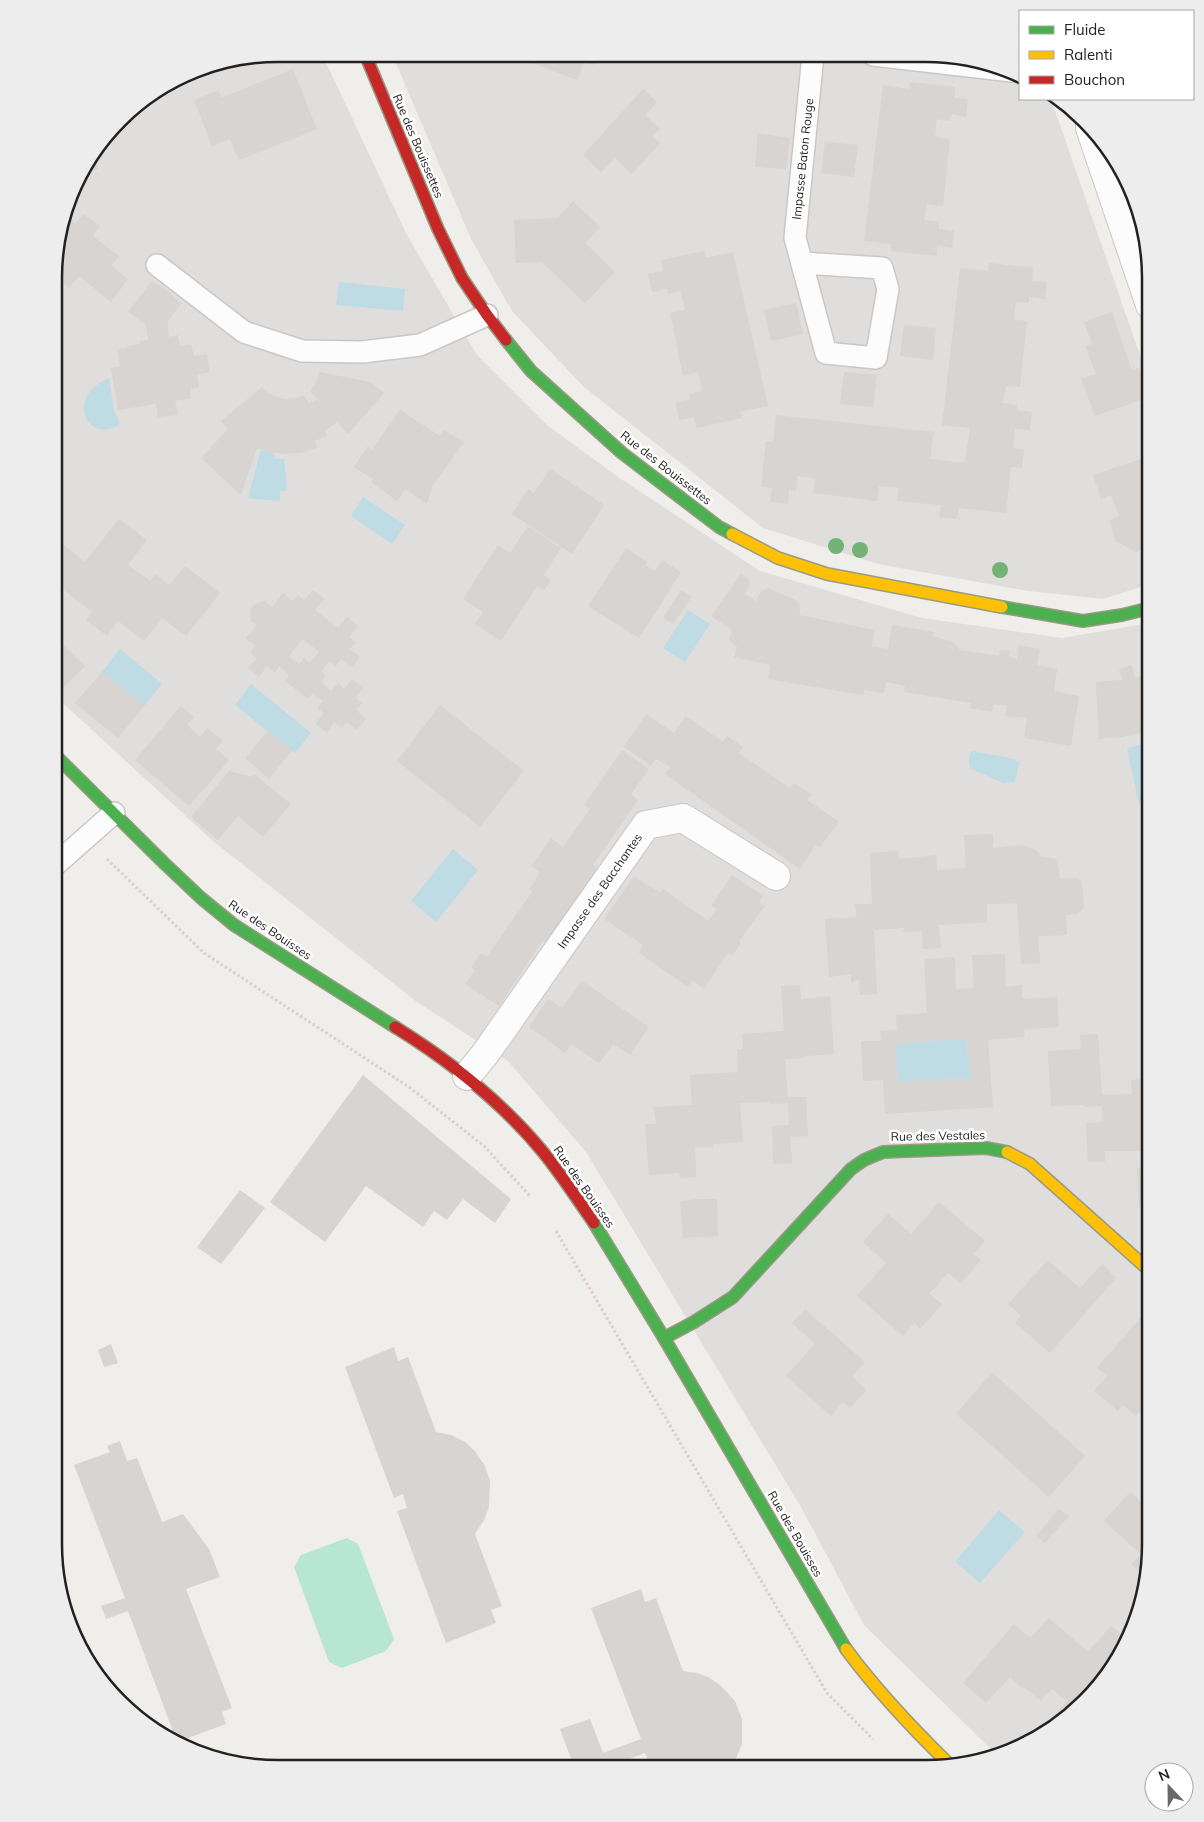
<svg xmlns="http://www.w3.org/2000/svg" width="1204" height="1822" font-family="Mulish,sans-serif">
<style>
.residential{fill:#dfdedc}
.pitch{fill:#b7e6d2}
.water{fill:#bfdbe3}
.building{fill:#d7d4d2;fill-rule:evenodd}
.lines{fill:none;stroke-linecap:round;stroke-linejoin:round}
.lane-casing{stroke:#c9c8c7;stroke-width:24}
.street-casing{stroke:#c9c8c7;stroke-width:30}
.fast-casing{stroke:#999a82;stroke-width:14}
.slow-casing{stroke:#999a82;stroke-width:14}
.jam-casing{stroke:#999a82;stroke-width:14}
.path{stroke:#dccecd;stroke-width:3;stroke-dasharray:2.5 2.5;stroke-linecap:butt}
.lane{stroke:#fdfcfc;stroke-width:21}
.street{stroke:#fdfcfc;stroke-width:28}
.fast{stroke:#4caf50;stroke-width:11}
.slow{stroke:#ffc107;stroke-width:11}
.jam{stroke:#c62828;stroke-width:11}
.tree{fill:#73b476}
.labels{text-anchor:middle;stroke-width:5;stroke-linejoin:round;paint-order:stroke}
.street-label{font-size:12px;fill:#222;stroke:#fff}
.rim{fill:none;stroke:#222;stroke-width:2.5}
</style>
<rect width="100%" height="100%" fill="#f0eeeb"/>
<g class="residential">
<polygon points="278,54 322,54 407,235 477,355 548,426 621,479 760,571 922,618 1062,638 1150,623 1150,1559 1138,1616 1104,1680 1063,1722 1012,1751 996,1754 864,1625 801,1507 586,1152 508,1061 417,1002 214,842 55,696 56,249 77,179 130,110 193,71"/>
<polygon points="392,54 955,56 1020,76 1020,99 1051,99 1150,384 1150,584 1103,599 1028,591 878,564 763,528 584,387 512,311 471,239"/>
</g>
<polygon class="pitch" points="347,1538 358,1544 394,1639 386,1651 342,1668 329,1662 294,1567 301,1555"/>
<g class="water">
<polygon points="339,282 405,289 403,311 336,305"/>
<path d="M109,378l5,33 6,13c-30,22 -58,-26 -11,-46z"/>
<polygon points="261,450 274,453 275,459 284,459 287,490 280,491 280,501 248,498"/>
<polygon points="363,497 405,525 392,544 351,516"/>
<polygon points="688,610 710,624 685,662 663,648"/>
<polygon points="120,649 162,684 144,706 102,672"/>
<polygon points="251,684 311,733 295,753 235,705"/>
<polygon points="1148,737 1150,737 1150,802 1139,804 1127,748 1143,744 1144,740"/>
<path d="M972,751l42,8 5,4 -4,19 -12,1 -33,-15c-1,-5 -2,-13 2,-17z"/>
<polygon points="453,849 478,870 436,922 411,901"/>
<polygon points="966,1038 971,1078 898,1082 895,1044"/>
<polygon points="999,1510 1025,1532 980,1583 955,1562"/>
</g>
<g class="building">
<polygon points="533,54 571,55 597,55 594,65 584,62 577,80 530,62"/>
<polygon points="293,69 317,129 239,160 230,139 212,146 194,100 218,90 221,98"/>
<polygon points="910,82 955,87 954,98 968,99 966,117 952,114 951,121 937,119 935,137 950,139 943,206 927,204 924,220 939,222 939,229 954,231 952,248 937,246 937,256 891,251 891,244 864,241 883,85 909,89"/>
<polygon points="643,89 657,102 645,115 660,129 652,136 660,143 632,174 615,158 601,172 583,155"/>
<polygon points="142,102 144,106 122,121 130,110"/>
<polygon points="758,133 790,138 786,169 755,167"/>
<polygon points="825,142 858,145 854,177 821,173"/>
<polygon points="93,158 99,169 82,172 91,160"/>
<polygon points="573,201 600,227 585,243 615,272 585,303 542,262 516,263 514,220 558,218"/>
<polygon points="83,214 100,226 93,236 119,256 111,265 128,279 111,302 79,276 69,288 56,277 56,249 66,215 76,223"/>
<polygon points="704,251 706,258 733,252 768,406 740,412 742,418 697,428 694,417 679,420 676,403 690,399 689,394 702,391 698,372 683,376 670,313 685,310 681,291 668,294 667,289 652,292 648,274 663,271 661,260"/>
<polygon points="989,263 1033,268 1032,281 1047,282 1045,299 1029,297 1029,303 1016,302 1014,320 1027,321 1020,387 1006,386 1003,403 1017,405 1017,410 1032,412 1030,430 1015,429 1013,448 1024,449 1022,468 1011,467 1006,513 959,508 957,519 939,517 941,505 897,501 899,488 879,486 877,501 846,497 813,493 815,478 797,476 796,491 789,490 788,504 770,502 772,488 761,486 766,441 773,442 776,415 934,432 930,459 965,463 970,428 942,425 960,268 988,271"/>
<polygon points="152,281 168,291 181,304 167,322 169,337 178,335 180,346 191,344 194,356 207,354 210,372 197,375 199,387 190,389 191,398 175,401 178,415 158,417 156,404 118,410 111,368 120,366 117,349 127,348 127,346 140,344 140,341 148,340 146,325 128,312"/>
<polygon points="796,303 803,334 771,341 764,310"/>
<polygon points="1112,312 1132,370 1139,368 1149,397 1095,416 1081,379 1096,374 1085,346 1092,344 1084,322"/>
<polygon points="904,325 936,328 933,360 900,356"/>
<polygon points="320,372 370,382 384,393 348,434 337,422 325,431 327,436 315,441 317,448 299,453 284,454 270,452 257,448 241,495 201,458 228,429 221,421 262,387 268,393 277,397 285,399 296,398 304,395 309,404 317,399 310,391 315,384"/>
<polygon points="844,372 877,375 873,407 840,404"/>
<polygon points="400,410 440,436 444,430 464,442 433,485 427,504 405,489 397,501 371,482 373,479 354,467 368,446 372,450"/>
<polygon points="1150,456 1150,547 1136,552 1116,541 1109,521 1119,516 1111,495 1101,499 1093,475"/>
<polygon points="550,469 604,505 572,554 512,514 528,489 534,493"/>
<polygon points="119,519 147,540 128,565 150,581 155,574 169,585 185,566 220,593 186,636 162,618 144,641 118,621 107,636 86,620 92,612 55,583 55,553 62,544 85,562"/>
<polygon points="528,526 561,548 544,575 551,580 544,590 537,586 501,641 475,624 483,612 463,599 498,545 510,553"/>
<polygon points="626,548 647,562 645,565 655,571 662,560 681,572 639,638 588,606"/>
<polygon points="741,574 749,580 750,584 745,594 758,602 757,599 761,591 768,588 794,599 799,603 800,607 799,615 875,630 872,646 888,649 892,625 934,632 933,636 953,642 960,650 980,653 999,656 1000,650 1010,651 1009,657 1017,659 1018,645 1040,649 1037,665 1057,669 1054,691 1079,696 1071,746 1024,738 1027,718 1005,716 1007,706 993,704 992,712 970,708 971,703 904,692 905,686 886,682 884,693 864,690 863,695 768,679 770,665 734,657 737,647 729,640 732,630 711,616"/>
<path d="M313,590l12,9 -10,11 23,18 9,-11 11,9 -9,11 7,5 -6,7 10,8 -8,11 -11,-9 -5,7 -7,-5 -8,10 5,5 -5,6 10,9 7,-8 6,6 8,-10 12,9 -9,10 7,5 -6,7 10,9 -9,11 -10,-8 -5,6 -8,-6 -7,11 -12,-9 9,-11 -7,-5 6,-7 -11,-7 -4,5 -23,-18 4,-5 -10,-10 -4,7 -8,-7 -8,11 -11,-9 9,-10 -7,-5 5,-7 -10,-8 12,-13 -6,-4 -1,-11 6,-7 9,-2 7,6 11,-14 9,8 6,-6 6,5zM303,639l16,13 -9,11 -6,-5 -5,6 -10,-8z"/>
<polygon points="681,590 692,597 673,624 663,618"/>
<polygon points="55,636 85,666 55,696"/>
<polygon points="1132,665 1135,678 1150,673 1150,730 1123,737 1099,739 1096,682 1123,680 1119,669"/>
<polygon points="102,672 144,706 118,738 75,703"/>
<polygon points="440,705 524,771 480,827 397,761"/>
<polygon points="181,706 194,717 187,725 200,737 207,728 223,741 216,749 229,760 189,806 135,760"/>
<polygon points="646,714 674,733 686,716 723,742 727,736 743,747 739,753 790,788 794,783 812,794 807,800 839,822 820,847 816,845 800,869 665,774 670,767 656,759 651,766 624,747"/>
<polygon points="268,731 292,750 269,779 245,758"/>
<polygon points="622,750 649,769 631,794 638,800 593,865 598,869 548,943 543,940 499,1006 465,984 475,970 471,967 481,953 487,956 533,891 530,889 540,872 531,866 551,838 563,847 590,809 584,805"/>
<polygon points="229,771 252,777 254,774 291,804 263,837 238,816 218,840 191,817"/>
<polygon points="993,834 993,848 1023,845 1032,848 1039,852 1040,856 1057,859 1060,879 1078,878 1082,882 1084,907 1078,914 1066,915 1067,935 1038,936 1040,963 1021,964 1017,903 997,904 987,904 987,922 939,925 941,948 923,949 922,931 903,932 904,928 874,930 877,994 860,995 859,980 851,982 851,974 829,977 825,919 857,917 855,904 872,904 870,853 898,851 899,859 936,855 937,870 966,868 964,835"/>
<polygon points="732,875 763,896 759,902 765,906 739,941 741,943 732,956 728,953 704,989 692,980 688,987 639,953 643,945 604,919 634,876 660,893 663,889 708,921 717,909 711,906"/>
<path d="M1005,954l1,33 16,-2v14l35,-2 2,30 -35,2 1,8 -37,3 5,67 -108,7 -2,-34 -20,1 -2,-40h20l-1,-10 17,-1 -1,-15 31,-2 -3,-54 31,-2 1,32 18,-1 -2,-33zM966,1038l5,40 -73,4 -3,-38z"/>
<polygon points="582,981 649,1027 630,1055 613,1044 599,1063 571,1044 565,1053 529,1027 548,999 562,1008"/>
<polygon points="800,985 801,999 830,996 834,1054 804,1056 804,1058 785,1059 788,1097 806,1097 808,1136 790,1137 792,1163 773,1164 772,1126 789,1125 788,1103 769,1104 769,1102 740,1103 743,1142 713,1144 713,1147 695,1147 696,1177 680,1178 679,1173 649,1175 645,1124 656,1124 654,1107 692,1105 690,1075 738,1072 737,1049 743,1049 742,1034 784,1031 781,986"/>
<polygon points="1098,1034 1102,1095 1132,1094 1131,1080 1148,1079 1150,1151 1105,1151 1105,1162 1088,1162 1086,1123 1103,1122 1102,1106 1085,1107 1084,1105 1051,1106 1048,1051 1081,1049 1080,1035"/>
<polygon points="363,1075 511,1199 495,1223 463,1199 447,1220 434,1211 423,1227 366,1186 325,1242 270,1202"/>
<polygon points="1150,1167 1150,1207 1139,1207 1137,1168"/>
<polygon points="240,1190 265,1208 221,1264 197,1247"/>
<polygon points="698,1199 717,1199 718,1236 683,1238 680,1201"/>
<polygon points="939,1202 985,1241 974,1254 981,1260 961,1283 948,1273 929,1294 942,1304 920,1329 914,1323 903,1336 857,1296 886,1263 863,1242 888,1214 911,1234"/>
<polygon points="1048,1260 1080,1288 1102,1264 1116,1278 1050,1353 1015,1323 1021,1315 1008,1304"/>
<polygon points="1150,1307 1150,1336 1142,1344 1150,1351 1150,1401 1136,1416 1123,1405 1118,1411 1094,1391 1107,1376 1097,1368"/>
<polygon points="805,1309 865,1362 852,1376 866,1390 850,1408 843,1402 831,1416 786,1376 815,1344 792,1323"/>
<polygon points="111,1344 118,1363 104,1367 98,1350"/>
<polygon points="394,1347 398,1361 408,1357 436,1432 451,1435 465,1442 474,1450 485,1466 490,1481 489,1507 484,1520 475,1534 502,1606 491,1610 496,1623 446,1643 397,1511 407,1508 403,1494 394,1498 345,1367"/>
<polygon points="992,1372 1085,1456 1049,1497 956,1414"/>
<polygon points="120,1441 127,1461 137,1458 162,1522 183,1514 209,1549 220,1577 186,1589 232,1708 222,1712 226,1724 177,1742 128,1611 106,1619 101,1606 125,1598 74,1465 110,1452 107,1446"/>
<polygon points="1130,1492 1150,1510 1150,1559 1146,1577 1131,1564 1141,1554 1104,1521"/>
<polygon points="1059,1509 1069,1516 1045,1543 1036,1536"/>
<polygon points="641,1589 645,1602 656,1598 683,1671 697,1673 708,1677 720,1685 735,1701 742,1719 742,1744 732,1768 651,1767 645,1753 608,1767 574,1767 560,1729 590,1719 603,1753 641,1739 591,1608"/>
<polygon points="1049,1618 1088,1652 1111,1626 1124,1636 1133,1627 1104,1680 1063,1722 1060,1723 1053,1717 1067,1701 1052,1689 1041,1701 1024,1687 1023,1689 1010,1677 986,1703 963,1683 1014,1624 1030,1638"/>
</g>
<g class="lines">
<defs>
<g id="lane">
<polyline points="873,55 1012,71"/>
<polyline points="802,263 882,268 888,289 876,358 826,353 795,238 813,55"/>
<polyline points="157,265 244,332 302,351 362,352 420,345 487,315"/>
<polyline points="55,865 114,813"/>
</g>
<g id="street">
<polyline points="1090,128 1150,305"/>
<polyline points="467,1076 485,1054 646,825 683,818 776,876"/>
</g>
<g id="fast">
<polyline points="506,340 531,371 622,453 719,527 732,534"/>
<polyline points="1002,607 1083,621 1122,615 1150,608"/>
<polyline points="55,755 165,864 201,898 234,925 395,1027"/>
<polyline points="594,1223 664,1338 846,1649"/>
<polyline points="664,1338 694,1322 733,1297 851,1169 864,1160 883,1152 986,1148 1007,1152"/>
</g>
<g id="slow">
<polyline points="732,534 778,558 827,574 1002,607"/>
<polyline points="1007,1152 1030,1164 1150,1271"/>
<path d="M846,1649c31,42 66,79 103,115"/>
</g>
<g id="jam">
<polyline points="365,54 438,229 462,278 487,315 506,340"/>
<path d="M395,1027c55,34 106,74 148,125 18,22 34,47 51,71"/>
</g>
</defs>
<use href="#lane" class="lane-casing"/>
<use href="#street" class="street-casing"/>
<use href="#fast" class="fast-casing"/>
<use href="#slow" class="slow-casing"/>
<use href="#jam" class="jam-casing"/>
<g class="path">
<polyline points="55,809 62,817"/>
<polyline points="107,859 204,953 409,1087 484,1146 530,1196"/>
<polyline points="556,1231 827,1693 873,1739"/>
</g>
<use href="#lane" class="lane"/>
<use href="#street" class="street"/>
<use href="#fast" class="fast"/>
<use href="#slow" class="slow"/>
<use href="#jam" class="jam"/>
</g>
<g class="tree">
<circle cx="836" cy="546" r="8"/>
<circle cx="860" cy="550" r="8"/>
<circle cx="1000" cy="570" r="8"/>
</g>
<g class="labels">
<g class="street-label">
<text transform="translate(418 146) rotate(67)" y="4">Rue des Bouissettes</text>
<text transform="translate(803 159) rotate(-84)" y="4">Impasse Baton Rouge</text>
<text transform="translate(666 468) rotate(38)" y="4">Rue des Bouissettes</text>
<text transform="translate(600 891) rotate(-55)" y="4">Impasse des Bacchantes</text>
<text transform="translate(270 930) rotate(34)" y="4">Rue des Bouisses</text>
<text transform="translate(938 1136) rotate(-1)" y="4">Rue des Vestales</text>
<text transform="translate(584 1187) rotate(55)" y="4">Rue des Bouisses</text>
<text transform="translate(795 1534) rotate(60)" y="4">Rue des Bouisses</text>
</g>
</g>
<path d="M0 0H1204V1822H0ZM278 62H926A216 216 0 0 1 1142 278V1544A216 216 0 0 1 926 1760H278A216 216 0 0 1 62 1544V278A216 216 0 0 1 278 62Z" fill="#ededed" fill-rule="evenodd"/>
<path class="rim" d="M278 62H926A216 216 0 0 1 1142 278V1544A216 216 0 0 1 926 1760H278A216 216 0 0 1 62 1544V278A216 216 0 0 1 278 62Z"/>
<rect x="1019" y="10" width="175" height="90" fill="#ffffff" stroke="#a7a7a7"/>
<rect x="1029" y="26" width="25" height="8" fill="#4caf50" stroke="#a7a7a7"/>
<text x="1064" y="35" font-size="15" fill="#222222">Fluide</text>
<rect x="1029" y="51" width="25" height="8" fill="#ffc107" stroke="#a7a7a7"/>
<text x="1064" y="60" font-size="15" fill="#222222">Ralenti</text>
<rect x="1029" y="76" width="25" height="8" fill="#c62828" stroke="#a7a7a7"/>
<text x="1064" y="85" font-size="15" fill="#222222">Bouchon</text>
<g transform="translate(1169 1787) rotate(338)"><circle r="24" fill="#ffffff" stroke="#a7a7a7"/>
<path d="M0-4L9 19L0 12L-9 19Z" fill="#6a6968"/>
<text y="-8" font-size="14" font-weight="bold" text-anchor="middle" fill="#222222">N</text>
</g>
</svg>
